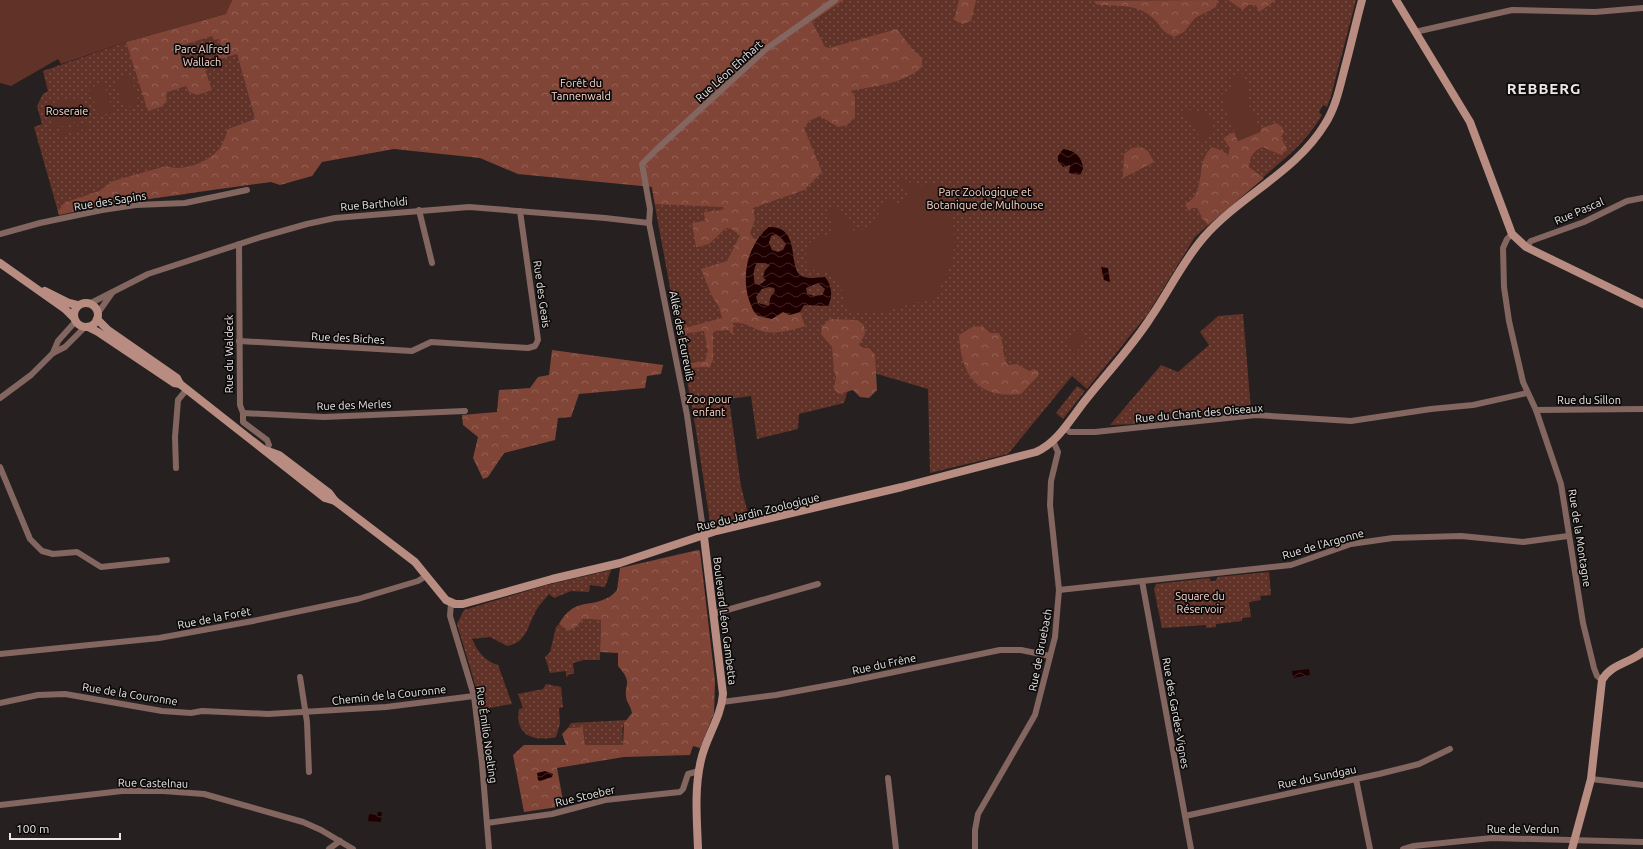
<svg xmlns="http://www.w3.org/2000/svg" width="1643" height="849" font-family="Ubuntu,sans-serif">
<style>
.grass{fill:url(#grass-dots)}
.forest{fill:url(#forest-crowns)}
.garden{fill:#613227}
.water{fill:url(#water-waves);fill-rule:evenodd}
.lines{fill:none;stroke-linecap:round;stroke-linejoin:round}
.minor{stroke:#82665f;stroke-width:6}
.secondary{stroke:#b98c81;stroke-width:8}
.labels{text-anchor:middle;stroke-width:3.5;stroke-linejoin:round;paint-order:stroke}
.park-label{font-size:11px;fill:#fbd4cb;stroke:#0e0b0b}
.street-label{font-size:11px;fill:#eae7e6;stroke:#0e0b0b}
.district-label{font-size:15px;font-weight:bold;letter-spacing:1px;fill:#eae7e6;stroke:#0e0b0b}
</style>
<defs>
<pattern id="grass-dots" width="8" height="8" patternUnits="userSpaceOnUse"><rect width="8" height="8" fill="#613227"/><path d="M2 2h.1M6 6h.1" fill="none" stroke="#785046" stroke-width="1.8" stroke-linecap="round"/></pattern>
<pattern id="forest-crowns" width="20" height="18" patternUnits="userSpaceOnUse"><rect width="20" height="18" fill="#814538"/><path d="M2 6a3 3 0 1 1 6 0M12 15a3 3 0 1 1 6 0" fill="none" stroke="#936055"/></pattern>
<pattern id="water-waves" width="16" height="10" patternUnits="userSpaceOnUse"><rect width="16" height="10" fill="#1e0000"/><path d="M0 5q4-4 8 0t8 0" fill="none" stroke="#3f2525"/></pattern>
</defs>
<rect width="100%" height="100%" fill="#262120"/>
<g class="grass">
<path d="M844,0h512l-25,96 -4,11 -4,-2 -4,7 3,3c-8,14 -19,27 -31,38l-96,84 -48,78 -60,74 -15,-13 -64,78 -78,19 -2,-84 -54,-16 -22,3 -8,27 -45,11 -1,15 -41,10 -6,-43 -22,3 12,87 8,32 -36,7 -3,-3 -15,-98 -45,-245 120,-127z"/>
<polygon points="226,14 255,119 186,194 104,205 59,215 34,127 42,124 37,106 43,94 48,91 43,71 126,42"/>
<polygon points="1243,314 1251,410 1134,424 1110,425 1161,365 1178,372 1209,345 1200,332 1218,316"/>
<polygon points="1077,386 1085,391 1063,419 1056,413"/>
<path d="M611,570l-6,17 -15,-2 -1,7 -18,-1 -17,7 -5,-4c-4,5 -9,10 -12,15 -9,15 -10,34 -30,37l-17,-9 -18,2c5,11 12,22 26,26l14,39 -34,6 -1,-19 -20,-67 7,-14 79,-24z"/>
<polygon points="1269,572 1271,595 1260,596 1261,600 1249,602 1251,617 1242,618 1242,621 1216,624 1216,627 1206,628 1206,625 1162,628 1154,589 1156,584 1209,578 1211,581 1215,581 1218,577"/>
<polygon points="583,619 601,620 600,660 584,660 573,663 574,674 570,674 566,677 566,671 550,673 545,657 550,652 556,627 559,624 566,630 576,627"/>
<path d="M546,684l15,3 2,20 -4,1 1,16 -4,13c-21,5 -42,-1 -37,-28l4,-1 -5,-14 25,-5z"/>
<path d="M627,720c-7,6 -4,17 -4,26l-38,-1 -2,-18 -15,1 3,-5z"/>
</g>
<g class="forest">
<path d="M232,0h612l-32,22 13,25 4,1 68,-19 15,20 10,9v9c-18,17 -49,19 -71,24l4,6v20l-8,8 -9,2 -18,-11 -11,5 -5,7 18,44 -18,18 -51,18 2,12 -5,13 4,6h4c-3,6 -8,13 -10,20 -4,16 -1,46 11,57l24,-4 7,3 10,-3 5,14c-11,4 -30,9 -43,5 -11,-3 -17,-10 -29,-8v12l-5,-5 -12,1 -3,2v27l-4,8 -2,-1 -21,1v-4l19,-3 3,-10 -4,-20 -23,3v-5l41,-11 -3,-11 -7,-11 -11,-27 26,-8 13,-26 -9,-6 -5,-1 -17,16 -13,3 -4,-24 13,-2 -1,-9 20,-2 -1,-3 -68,-3 -3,-17 -134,-13 -38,-16 -86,-9 -72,13 -10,14 -32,9 -9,-3 -167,23 -45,10 -1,-3 6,-9 35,-12 14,-10 53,-15c18,6 41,-3 53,-17 4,-5 7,-14 9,-20l27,-10 -18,-65 -18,5 -2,-6 5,-2 -3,-12 -5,1 -2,-4 -29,9 1,5 -5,2 4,11 5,-1 2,6 13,-4 9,26 -15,5 -8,-3 -3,-6 -21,7 2,6 -4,7 -15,5 -22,-69 99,-28z"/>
<polygon points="959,0 976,0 971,21 963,24 954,20"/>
<path d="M1218,0l-2,7 -21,11 -11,14 -10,5c-16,-8 -10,-8 -20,-18 -15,-15 -35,-13 -54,-14l-4,-1 -2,-3z"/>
<polygon points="1228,0 1276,0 1259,12 1256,5 1248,5 1243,10"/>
<path d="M1276,123l6,4 2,5 -3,5 6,12 -6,6 -18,-8c-10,4 -13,9 -14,20l15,11 -56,47 -5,-6 -6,-11h-5l-3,3 -4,-6c5,-4 10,-8 12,-14 6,-16 2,-32 15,-44l11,4 5,5 2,-8 -7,-10 11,-6 4,9 22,-9 2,-4z"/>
<polygon points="1141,147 1148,151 1154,162 1123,178 1124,154 1132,148"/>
<polygon points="830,319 857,320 864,325 865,334 859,345 863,348 869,348 875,355 877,390 869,398 860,397 853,390 839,394 834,389 836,377 834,371 832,347 821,334 822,327"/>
<path d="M982,326l8,7h9c6,11 2,22 9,32l9,-1 12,7 5,-2 4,2v5l-17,18c-44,5 -60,-19 -62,-59l13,-8z"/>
<polygon points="552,350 663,365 661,374 647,376 645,388 579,394 571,417 558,418 555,440 504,453 488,477 483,479 473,458 478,437 463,425 462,415 497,412 499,390 530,388 538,377 549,375"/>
<path d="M698,550l2,1 15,130 -1,32 -14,35 -7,-2 -3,9 -66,2 -67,11 7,38 -40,6 -11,-57 11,-10h42l-4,-11 6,-6 15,-1 2,18h38l1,-22 8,-10c-1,-5 -3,-8 -5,-12 -5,-17 8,-16 -9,-35v-13l-18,-1 1,-32 -18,-1 -7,8 -8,4 -9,-7c15,-26 28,-16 48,-26 4,-1 7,-5 10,-8l3,-22z"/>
</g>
<g class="garden">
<polygon points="0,0 232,0 226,14 126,42 61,64 58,59 11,86 0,83"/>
<polygon points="1241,71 1249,90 1246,92 1251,105 1247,107 1248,111 1250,111 1255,117 1260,132 1238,141 1220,95 1235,89 1232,86 1230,78"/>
<polygon points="130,75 139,103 125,108 115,80"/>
<polygon points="104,83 113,112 99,116 89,88"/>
<polygon points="71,97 79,102 84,119 53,129 48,111 50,104"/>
<polygon points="1182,109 1205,112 1212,123 1214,132 1203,142"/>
<polygon points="86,123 87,128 56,137 55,133"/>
<path d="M902,179l17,7 17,-2 5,3c14,31 20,59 4,90 -3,8 -6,15 -12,21l-51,14 -30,1 -7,-6c-2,-15 -4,-32 -21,-35 -7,-2 -11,-1 -17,-6 -3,-9 -1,-15 3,-24 10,-4 24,-6 22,-20 -1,-5 -3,-8 -4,-13l11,-2 3,6 10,8 -2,9c24,3 27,-12 34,-31 9,3 16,7 23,0v-7l-6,-9z"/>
<polygon points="1081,328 1083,332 1081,336 1084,339 1075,355 1068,342"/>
</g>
<g class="water">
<path d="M1063,149c11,1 20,8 20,20l-3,6 -11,-2 1,-8 -7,2 -5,-6v-5z"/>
<path d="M769,227c32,-1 19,39 31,48 7,5 17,2 25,2 7,8 8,20 3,29l-24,-1 -4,7 -10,3 -7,-3 -11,7c-4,-1 -9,-2 -13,-3 -6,-3 -7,-9 -10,-16 -8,-24 -1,-57 20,-73zM776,234l6,5 4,5 -3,6 -5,2 -6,-2 -3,-7 2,-7zM757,263h8l5,2 -5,5 -2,7 3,3 -7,5 -4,-1c-2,-7 -2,-15 2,-21zM818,283l7,6 -3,6 -8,1 -7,-2 -1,-6zM769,287l5,1 1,3 -5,7 -1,8 -11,-3 -2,-6 6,-8z"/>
<polygon points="1101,267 1108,268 1110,282 1104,280"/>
<polygon points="1309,669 1310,675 1293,678 1292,671"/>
<polygon points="545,771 553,774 552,777 540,781 538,780 537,773"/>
<polygon points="378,812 382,812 381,822 368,821 369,814 377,815"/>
</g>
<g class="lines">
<g class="minor">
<polyline points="1415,32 1512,10 1595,12 1643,8"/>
<polyline points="419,210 432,263"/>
<polyline points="0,234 40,223 102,210 136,205 185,203 247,190"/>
<polyline points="1512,234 1507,239 1503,248 1504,287 1509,321 1523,382 1536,410 1561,484 1583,623 1594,668 1597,676 1602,680"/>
<polyline points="239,244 240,405 243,413 243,422 267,440 269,445 266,450"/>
<polyline points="1526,247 1531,241 1584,222 1627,201 1643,198"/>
<polyline points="91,303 148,274 261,237 307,224 335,218 469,207 605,218 649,223"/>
<polyline points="98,313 112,293"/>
<polyline points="239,341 412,351 431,342 528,348 535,346 538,340 520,211"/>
<polyline points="53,353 58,341 75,322"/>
<polyline points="0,398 31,375 53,353 65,347 85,327"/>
<polyline points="1536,410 1643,409"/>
<polyline points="243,413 324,417 465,411"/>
<polyline points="1064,428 1070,432 1095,432 1256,415 1351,421 1431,409 1473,405 1527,393"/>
<polyline points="0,467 30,539 42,551 53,554 77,552 101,567 167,560"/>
<polyline points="176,468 175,437 178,400 187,389"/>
<polyline points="704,537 687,415 649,223 650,209 642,164 657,149 766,49 835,0"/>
<polyline points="1142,581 1191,849"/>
<polyline points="1059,590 1291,565 1351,544 1393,538 1461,536 1523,542 1568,536"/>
<polyline points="451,603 450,616 474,696 482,763 489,849"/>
<polyline points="713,614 818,584"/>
<polyline points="0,654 159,638 253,621 358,599 418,581 426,576"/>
<polyline points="300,677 307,722 309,772"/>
<polyline points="722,702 776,695 846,682 1000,650 1021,650 1050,656"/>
<polyline points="0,703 38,695 65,694 162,711 191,713 202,711 268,714 386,707 474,696"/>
<polyline points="888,778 896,849"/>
<polyline points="1356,779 1370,849"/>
<polyline points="1591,779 1643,785"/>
<polyline points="0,805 122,791 163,791 204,794 303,822 321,830 353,849"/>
<polyline points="1185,816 1379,774 1419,764 1450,749"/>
<polyline points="487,823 552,814 605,800 680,792 683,789 688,774 699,771"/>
<polyline points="329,849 340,841"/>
<polyline points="975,849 975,830 978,814 1035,715 1055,637 1059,590 1050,505 1051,481 1058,452 1053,441"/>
<polyline points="1403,849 1413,846 1492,838 1643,842"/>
</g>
<g class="secondary">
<polyline points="1396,0 1470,122 1512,234 1526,247 1643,304"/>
<polyline points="0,263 65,309 73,317"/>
<polyline points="45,291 69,303 77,305"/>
<circle cx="86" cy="315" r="12"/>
<polyline points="97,319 108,330 177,378 180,384"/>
<path d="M88,327l10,5 76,51 6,1 145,114 10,3 8,6 72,55 31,38 9,4h8l89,-25 68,-16 96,-32 186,-44 134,-35c21,-9 34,-32 48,-50 22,-28 48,-55 67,-85 18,-26 32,-56 53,-80 37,-42 92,-65 121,-113 11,-17 15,-38 20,-57 6,-22 11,-45 17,-67"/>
<polyline points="268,451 279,455 329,493 335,501"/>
<path d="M698,849c-1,-29 -4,-60 3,-89 5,-23 20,-42 22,-66l-19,-157"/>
<path d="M1572,849l19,-70 11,-99c9,-16 28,-17 41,-28"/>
</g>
</g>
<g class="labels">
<g class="park-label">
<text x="202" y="53">Parc Alfred<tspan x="202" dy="13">Wallach</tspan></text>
<text x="581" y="87">Forêt du<tspan x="581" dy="13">Tannenwald</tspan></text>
<text x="67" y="115">Roseraie</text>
<text x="985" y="196">Parc Zoologique et<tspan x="985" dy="13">Botanique de Mulhouse</tspan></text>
<text x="709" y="403">Zoo pour<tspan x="709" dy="13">enfant</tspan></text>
<text x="1200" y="600">Square du<tspan x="1200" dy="13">Réservoir</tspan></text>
</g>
<g class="street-label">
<text transform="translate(729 71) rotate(-42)" y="4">Rue Léon Ehrhart</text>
<text transform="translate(110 201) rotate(-9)" y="4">Rue des Sapins</text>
<text transform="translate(374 204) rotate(-5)" y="4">Rue Bartholdi</text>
<text transform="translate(1579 211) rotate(-23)" y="4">Rue Pascal</text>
<text transform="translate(542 294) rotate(82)" y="4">Rue des Geais</text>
<text transform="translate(682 336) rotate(79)" y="4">Allée des Écureuils</text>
<text transform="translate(348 338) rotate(3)" y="4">Rue des Biches</text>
<text transform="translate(229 354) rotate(-90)" y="4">Rue du Waldeck</text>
<text x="1589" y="404">Rue du Sillon</text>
<text transform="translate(354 405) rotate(-2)" y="4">Rue des Merles</text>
<text transform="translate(1199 413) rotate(-5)" y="4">Rue du Chant des Oiseaux</text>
<text transform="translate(758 512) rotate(-14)" y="4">Rue du Jardin Zoologique</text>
<text transform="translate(1580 538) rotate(81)" y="4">Rue de la Montagne</text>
<text transform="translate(1323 544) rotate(-16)" y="4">Rue de l'Argonne</text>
<text transform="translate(214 618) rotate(-11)" y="4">Rue de la Forêt</text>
<text transform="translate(725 621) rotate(83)" y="4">Boulevard Léon Gambetta</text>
<text transform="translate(1040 650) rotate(-79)" y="4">Rue de Bruebach</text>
<text transform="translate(884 664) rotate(-12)" y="4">Rue du Frêne</text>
<text transform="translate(130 694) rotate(9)" y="4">Rue de la Couronne</text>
<text transform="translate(389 695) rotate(-6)" y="4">Chemin de la Couronne</text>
<text transform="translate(1176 713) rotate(80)" y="4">Rue des Gardes-Vignes</text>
<text transform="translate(487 735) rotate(82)" y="4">Rue Émilio Noelting</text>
<text transform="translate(1317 777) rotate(-12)" y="4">Rue du Sundgau</text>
<text transform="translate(153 783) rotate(1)" y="4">Rue Castelnau</text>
<text transform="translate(585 796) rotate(-13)" y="4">Rue Stoeber</text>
<text x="1523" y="833">Rue de Verdun</text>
</g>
<g class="district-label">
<text x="1544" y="94">REBBERG</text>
</g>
</g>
<path d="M10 833v6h110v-6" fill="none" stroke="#eae7e6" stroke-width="2"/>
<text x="16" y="833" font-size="12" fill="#eae7e6" stroke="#0e0b0b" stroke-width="3" paint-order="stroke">100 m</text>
</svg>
